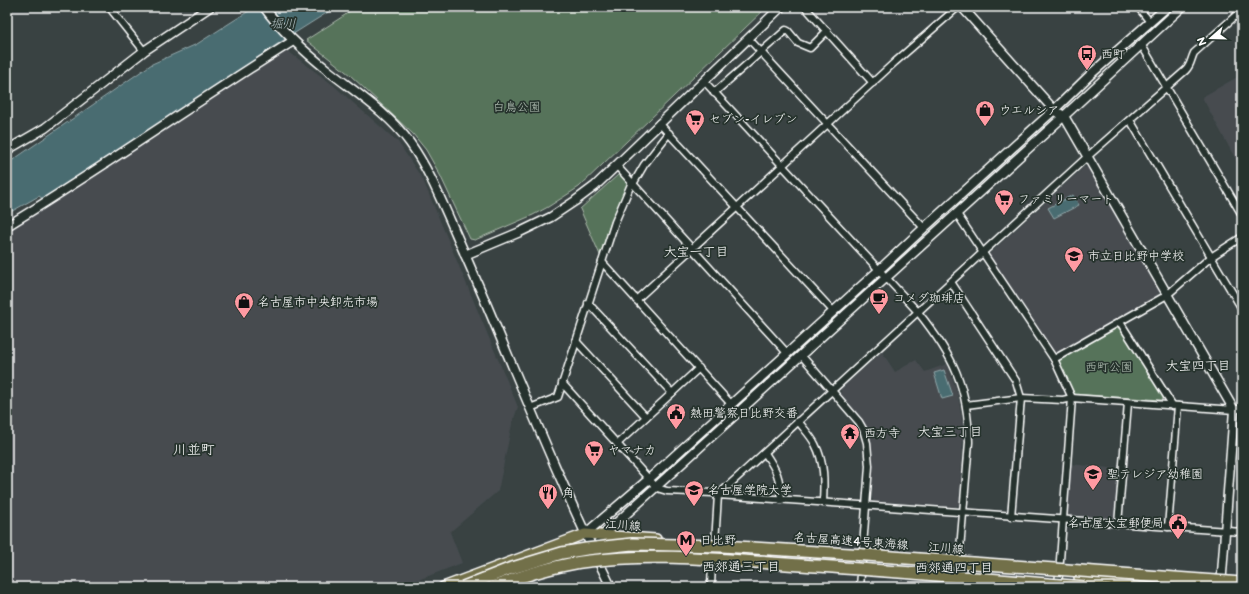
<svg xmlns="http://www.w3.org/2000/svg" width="1249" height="594" font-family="'Balsamiq Sans','Klee One',sans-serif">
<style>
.built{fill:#464c50}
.green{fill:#57735a;stroke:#abb9ac}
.water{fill:#4a6c71;stroke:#92a7aa}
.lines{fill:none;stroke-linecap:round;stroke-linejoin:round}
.street-casing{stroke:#fff;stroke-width:9}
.secondary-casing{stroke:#fff;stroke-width:11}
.primary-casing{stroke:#fff;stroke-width:12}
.highway-casing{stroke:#fff;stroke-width:14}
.street{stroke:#26332d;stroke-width:6}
.secondary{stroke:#26332d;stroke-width:8}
.primary{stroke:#726f4a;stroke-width:9}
.highway{stroke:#726f4a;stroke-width:11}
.highway-bridge-casing{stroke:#fff;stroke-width:14;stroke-linecap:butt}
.highway-bridge{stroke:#726f4a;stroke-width:11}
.labels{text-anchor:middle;stroke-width:3.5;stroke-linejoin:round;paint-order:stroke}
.poi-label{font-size:12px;fill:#fff;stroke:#26332d;text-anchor:start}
.park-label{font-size:12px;fill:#b3c0b5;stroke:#26332d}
.street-label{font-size:12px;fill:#fff;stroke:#26332d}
.water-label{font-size:13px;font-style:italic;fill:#aebdbf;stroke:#26332d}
.neighbourhood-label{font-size:13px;fill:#fff;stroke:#26332d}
.quarter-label{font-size:14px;fill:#fff;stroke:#26332d}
</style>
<rect width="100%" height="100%" fill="#394242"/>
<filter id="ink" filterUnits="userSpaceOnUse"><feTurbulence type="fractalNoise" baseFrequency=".025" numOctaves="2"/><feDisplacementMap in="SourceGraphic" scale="8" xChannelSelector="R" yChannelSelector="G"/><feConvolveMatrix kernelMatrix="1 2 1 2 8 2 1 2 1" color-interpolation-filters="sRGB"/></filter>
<g filter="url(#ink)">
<g class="built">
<polygon points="285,49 333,85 398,142 423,180 518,407 512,424 498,491 450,532 462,563 400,587 7,587 7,232"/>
<polygon points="1241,75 1242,77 1242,171 1202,97"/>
<polygon points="1084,167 1088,168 1159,291 1158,295 1056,353 1053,354 988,255"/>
<polygon points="882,352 895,372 916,360 925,372 947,364 958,394 963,426 963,442 959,505 956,507 873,501 872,498 873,455 869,435 861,417 841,394 841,389"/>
<polygon points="1070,464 1120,469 1116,517 1114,518 1069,515 1067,513"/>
</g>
<g class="green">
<polygon points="354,7 767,7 579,187 548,207 533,215 475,240 470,239 440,175 426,150 413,134 350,75 306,40 345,15"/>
<polygon points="619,174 628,183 611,222 600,255 580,209"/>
<polygon points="1117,328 1120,328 1164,397 1162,400 1073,394 1072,393 1058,361"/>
</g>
<g class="water">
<polygon points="255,7 336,7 279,43 179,111 43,199 39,196 7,214 7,164 152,64 197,44"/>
<polygon points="1073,195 1079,205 1054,218 1048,208"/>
<polygon points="944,370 953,396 942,399 934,373"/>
</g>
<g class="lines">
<defs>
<g id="street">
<polyline points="109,7 144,51"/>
<polyline points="805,7 873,83"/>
<polyline points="1138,7 1150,22"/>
<polyline points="748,38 924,228"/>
<polyline points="1141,44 1242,215"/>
<path d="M704,81l214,231c35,44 50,73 51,130l-10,119"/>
<polyline points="714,93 786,30 788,31 798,43 810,48 827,31"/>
<polyline points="1130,120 1242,309"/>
<polyline points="659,123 833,311"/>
<polyline points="616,165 787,353"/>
<polyline points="633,184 644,165 669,133"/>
<polyline points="957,214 1054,359 1072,398 1058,587"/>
<polyline points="602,262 731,404"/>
<polyline points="951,282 1016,381 1021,398 1011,517"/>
<polyline points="636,300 895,62 958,7"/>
<polyline points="588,303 672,393"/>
<polyline points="1120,322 1173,406"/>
<polyline points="576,341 646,417"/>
<polyline points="801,355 859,422 863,429 867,443 869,466 860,587"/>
<polyline points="1054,359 1167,295 1211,257 1242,237"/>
<polyline points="562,383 657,488 667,491 713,493 718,495 1242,532"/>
<polyline points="966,405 1021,398 1063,400 1072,398 1234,410 1242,408"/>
<polyline points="530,408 558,397 615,222 632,182"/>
<path d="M798,421c6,8 13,15 17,23 10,19 9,38 8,59"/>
<polyline points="617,444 699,368"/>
<path d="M765,453c12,18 15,24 16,47"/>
<polyline points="1118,524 1128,403"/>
<polyline points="1168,527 1178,406"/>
<path d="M715,543l3,-48 369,-338 99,-87c5,-5 5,-11 8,-17l48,-43"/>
<polyline points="711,587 712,562"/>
<polyline points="956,587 957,581"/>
</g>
<g id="secondary">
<path d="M264,7c18,25 42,46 66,65 28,22 59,42 80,71 17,24 28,50 40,77 11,25 22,51 33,76 41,97 81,196 128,291"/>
<polyline points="962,7 1054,110 1064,116 1234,410 1221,587"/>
<polyline points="7,150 45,128 144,51 210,7"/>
<path d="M7,226c97,-59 190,-125 286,-185"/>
<polyline points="465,255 520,232 551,217 575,201 595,186 781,7"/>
<polyline points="585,534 649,479 878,271 924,228 1054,110 1091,74 1167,7"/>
<polyline points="594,550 602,536 1064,116 1182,7"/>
</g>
<g id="primary">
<polyline points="567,561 593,552 621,554"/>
<polyline points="443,587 585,534 656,539"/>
</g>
<polyline id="highway" points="1080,577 1190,587"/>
</defs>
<use href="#street" class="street-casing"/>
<use href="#secondary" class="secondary-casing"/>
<use href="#primary" class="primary-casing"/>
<use href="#highway" class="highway-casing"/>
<use href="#street" class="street"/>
<use href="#secondary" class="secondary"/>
<use href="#primary" class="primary"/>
<use href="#highway" class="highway"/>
<defs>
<g id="highway-bridge">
<polyline points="463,587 509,569 562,553 586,549 632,544 722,546 866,555 1242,583"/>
<path d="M493,587c31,-12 63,-22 96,-26 70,-9 142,0 212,4 94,6 188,14 283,22"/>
</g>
</defs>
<use href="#highway-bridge" class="highway-bridge-casing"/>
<use href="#highway-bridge" class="highway-bridge"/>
</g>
</g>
<defs>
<symbol id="bus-pin" viewBox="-11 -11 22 30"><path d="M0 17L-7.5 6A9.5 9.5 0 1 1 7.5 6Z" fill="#ff9aa2" stroke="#26332d"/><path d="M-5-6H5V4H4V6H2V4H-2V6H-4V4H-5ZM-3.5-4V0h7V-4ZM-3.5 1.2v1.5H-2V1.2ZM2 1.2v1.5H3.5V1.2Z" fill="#111"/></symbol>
<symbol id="shop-pin" viewBox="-11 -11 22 30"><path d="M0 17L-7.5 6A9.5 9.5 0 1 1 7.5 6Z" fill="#ff9aa2" stroke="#26332d"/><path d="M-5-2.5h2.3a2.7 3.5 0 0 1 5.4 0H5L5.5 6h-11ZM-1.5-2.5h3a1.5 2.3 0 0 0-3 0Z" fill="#111"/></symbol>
<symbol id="supermarket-pin" viewBox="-11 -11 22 30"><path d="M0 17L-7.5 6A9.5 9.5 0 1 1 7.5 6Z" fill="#ff9aa2" stroke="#26332d"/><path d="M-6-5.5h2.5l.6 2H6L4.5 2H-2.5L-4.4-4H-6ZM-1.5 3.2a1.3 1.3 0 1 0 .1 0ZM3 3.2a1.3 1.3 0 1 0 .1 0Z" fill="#111"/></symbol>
<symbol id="school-pin" viewBox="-11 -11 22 30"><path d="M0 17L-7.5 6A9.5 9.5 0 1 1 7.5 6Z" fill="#ff9aa2" stroke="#26332d"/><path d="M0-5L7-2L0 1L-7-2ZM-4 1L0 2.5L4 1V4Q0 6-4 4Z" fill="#111"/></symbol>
<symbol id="cafe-pin" viewBox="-11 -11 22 30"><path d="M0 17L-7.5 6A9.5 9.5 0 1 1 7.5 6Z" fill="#ff9aa2" stroke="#26332d"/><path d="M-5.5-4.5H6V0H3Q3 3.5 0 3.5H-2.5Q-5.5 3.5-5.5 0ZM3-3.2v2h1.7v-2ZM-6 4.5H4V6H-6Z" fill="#111"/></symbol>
<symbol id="civic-pin" viewBox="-11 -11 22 30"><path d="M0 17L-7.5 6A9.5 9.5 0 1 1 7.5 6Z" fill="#ff9aa2" stroke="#26332d"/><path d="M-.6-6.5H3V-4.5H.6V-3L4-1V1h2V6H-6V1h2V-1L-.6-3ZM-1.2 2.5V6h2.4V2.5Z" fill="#111"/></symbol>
<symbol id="temple-pin" viewBox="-11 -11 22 30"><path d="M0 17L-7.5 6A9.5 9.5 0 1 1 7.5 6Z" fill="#ff9aa2" stroke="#26332d"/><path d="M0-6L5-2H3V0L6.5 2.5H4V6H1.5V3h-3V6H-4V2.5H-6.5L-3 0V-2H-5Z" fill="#111"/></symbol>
<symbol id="university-pin" viewBox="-11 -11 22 30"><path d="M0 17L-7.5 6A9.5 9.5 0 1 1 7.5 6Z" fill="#ff9aa2" stroke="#26332d"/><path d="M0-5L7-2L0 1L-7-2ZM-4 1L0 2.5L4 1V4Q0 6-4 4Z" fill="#111"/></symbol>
<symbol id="restaurant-pin" viewBox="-11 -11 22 30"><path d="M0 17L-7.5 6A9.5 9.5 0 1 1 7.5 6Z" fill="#ff9aa2" stroke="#26332d"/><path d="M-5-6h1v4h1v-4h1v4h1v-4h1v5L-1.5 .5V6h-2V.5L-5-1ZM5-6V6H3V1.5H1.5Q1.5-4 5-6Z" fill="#111"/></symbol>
<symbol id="metro-pin" viewBox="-11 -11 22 30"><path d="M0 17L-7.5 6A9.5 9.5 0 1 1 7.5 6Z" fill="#ff9aa2" stroke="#26332d"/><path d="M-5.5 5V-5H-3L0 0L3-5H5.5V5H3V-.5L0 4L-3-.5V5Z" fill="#111"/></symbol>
</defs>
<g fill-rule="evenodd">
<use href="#bus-pin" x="1076" y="43" width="22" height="30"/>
<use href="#shop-pin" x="974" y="99" width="22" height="30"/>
<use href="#supermarket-pin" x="684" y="108" width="22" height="30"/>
<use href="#supermarket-pin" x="993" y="188" width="22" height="30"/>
<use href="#school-pin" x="1063" y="245" width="22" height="30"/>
<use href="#cafe-pin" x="868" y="287" width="22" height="30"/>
<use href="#shop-pin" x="233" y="291" width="22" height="30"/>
<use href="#civic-pin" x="665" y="402" width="22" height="30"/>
<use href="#temple-pin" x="839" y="422" width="22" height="30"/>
<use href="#supermarket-pin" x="583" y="439" width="22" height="30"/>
<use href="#school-pin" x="1082" y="463" width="22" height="30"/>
<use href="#university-pin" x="683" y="479" width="22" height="30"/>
<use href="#restaurant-pin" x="537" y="482" width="22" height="30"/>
<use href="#civic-pin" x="1167" y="512" width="22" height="30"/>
<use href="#metro-pin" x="675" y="529" width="22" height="30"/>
</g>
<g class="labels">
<g class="poi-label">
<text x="1101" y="58">西町</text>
<text x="999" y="114">ウエルシア</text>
<text x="709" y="123">セブン-イレブン</text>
<text x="1018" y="203">ファミリーマート</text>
<text x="1088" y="260">市立日比野中学校</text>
<text x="893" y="302">コメダ珈琲店</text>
<text x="258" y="306">名古屋市中央卸売市場</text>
<text x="690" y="417">熱田警察日比野交番</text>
<text x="864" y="437">西方寺</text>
<text x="608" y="454">ヤマナカ</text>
<text x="1107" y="478">聖テレジア幼稚園</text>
<text x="708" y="494">名古屋学院大学</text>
<text x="562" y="497">角</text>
<text x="1164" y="527" text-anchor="end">名古屋大宝郵便局</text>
<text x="700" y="544">日比野</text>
</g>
<g class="park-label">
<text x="517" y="111">白鳥公園</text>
<text x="1109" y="371">西町公園</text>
</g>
<g class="street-label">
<text transform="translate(623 525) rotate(4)" y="4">江川線</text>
<text transform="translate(851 541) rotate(4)" y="4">名古屋高速4号東海線</text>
<text transform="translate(946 548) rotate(4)" y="4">江川線</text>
</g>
<g class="water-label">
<text x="283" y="28">堀川</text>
</g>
<g class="neighbourhood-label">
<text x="696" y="256">大宝一丁目</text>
<text x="1198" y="370">大宝四丁目</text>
<text x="950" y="436">大宝三丁目</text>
<text x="741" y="571">西郊通三丁目</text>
<text x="954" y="572">西郊通四丁目</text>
</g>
<g class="quarter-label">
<text x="194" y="454">川並町</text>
</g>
</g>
<rect width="1249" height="594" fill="none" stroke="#26332d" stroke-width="24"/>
<rect x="12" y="12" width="1225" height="570" fill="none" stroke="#fff" stroke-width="1.5" filter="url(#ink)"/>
<g transform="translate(1211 38) rotate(250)" stroke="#26332d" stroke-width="3" paint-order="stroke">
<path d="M0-3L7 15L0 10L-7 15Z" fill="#ffffff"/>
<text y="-6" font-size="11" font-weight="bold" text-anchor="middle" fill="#ffffff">N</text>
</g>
</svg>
